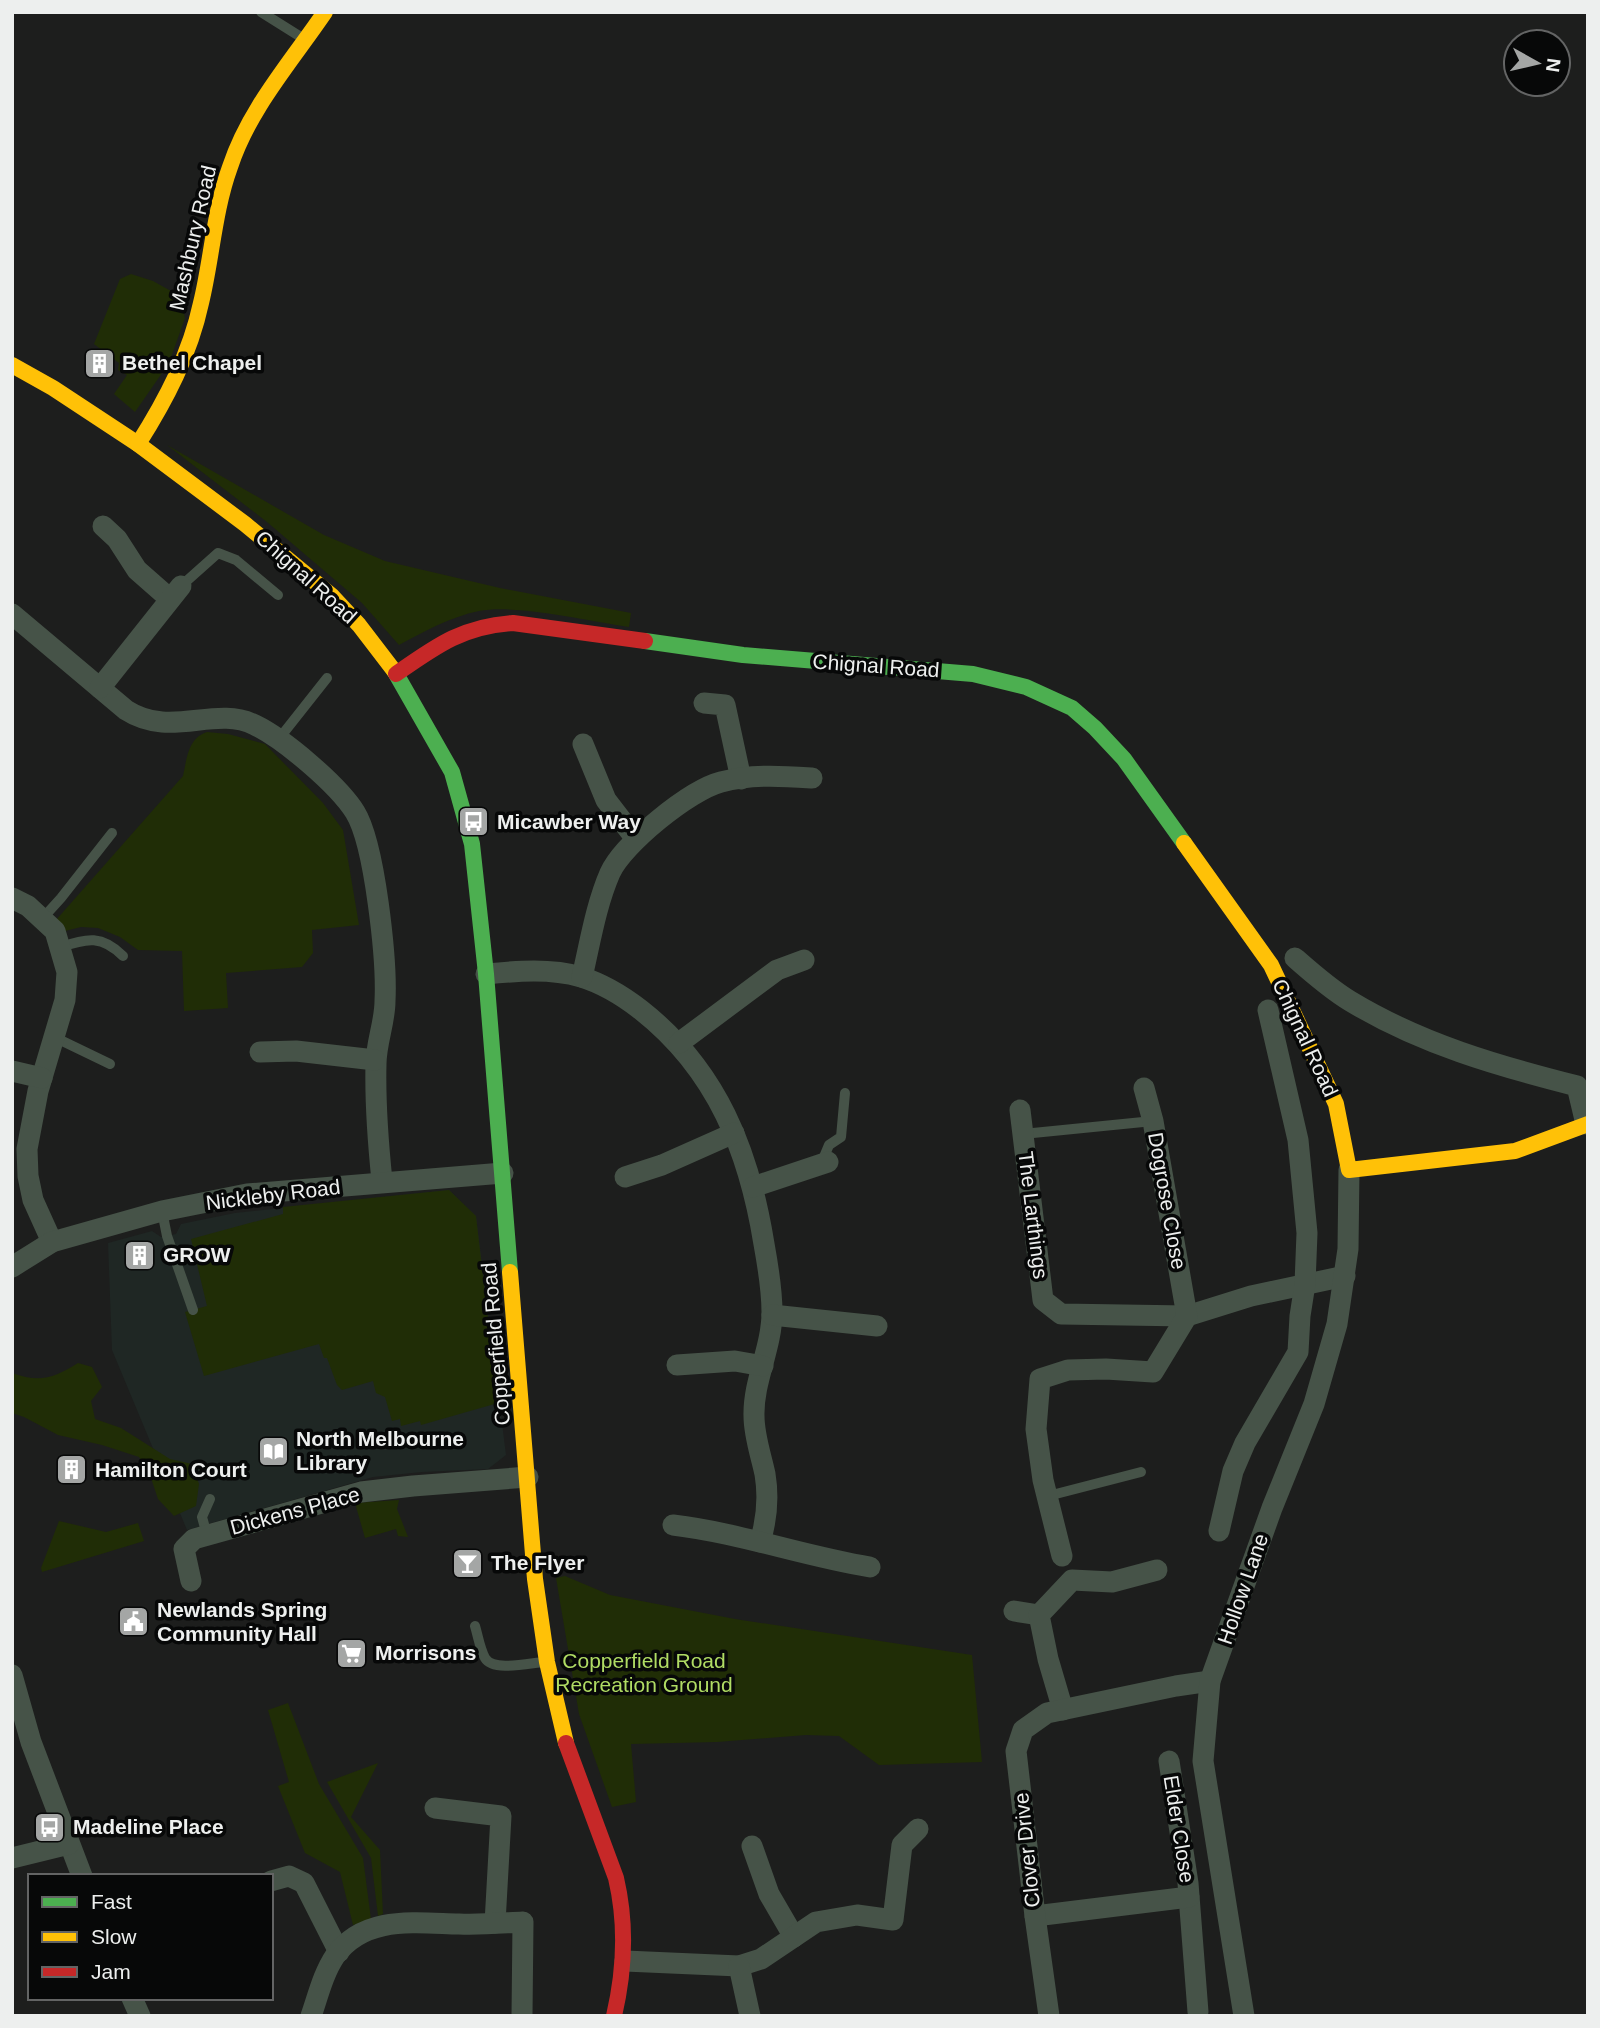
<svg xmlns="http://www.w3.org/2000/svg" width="1600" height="2028" font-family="Helvetica,sans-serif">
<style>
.built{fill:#1f2724}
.green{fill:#202d06}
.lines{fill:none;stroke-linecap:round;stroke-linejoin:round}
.lane{stroke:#465348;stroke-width:10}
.street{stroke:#465348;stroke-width:21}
.fast{stroke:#4caf50;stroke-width:16}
.slow{stroke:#ffc107;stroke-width:16}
.jam{stroke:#c62828;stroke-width:16}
.labels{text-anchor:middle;stroke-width:7;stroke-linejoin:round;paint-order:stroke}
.street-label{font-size:21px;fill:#edefee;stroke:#070808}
.poi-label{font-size:21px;font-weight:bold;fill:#edefee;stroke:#070808;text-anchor:start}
.park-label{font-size:21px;fill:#b0dc64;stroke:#070808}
</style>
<rect width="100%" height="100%" fill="#1d1e1d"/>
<polygon class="built" points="449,1190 476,1216 506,1455 488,1469 422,1472 373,1477 187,1530 112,1350 108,1243 152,1231 161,1237 176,1234 181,1224 235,1213"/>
<g class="green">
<polygon points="131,274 153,281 180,296 185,318 169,363 135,412 114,394 127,375 118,370 119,363 94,344 120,279"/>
<path d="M167,445l157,90 61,26 115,27 131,25 -2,14c-41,-6 -112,-23 -150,-16 -29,6 -54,20 -80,34l-37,-42 -95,-81z"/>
<path d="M207,732l21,2 37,10 58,59 20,27 16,95 -47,5 1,23 -11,14 -76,6 2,35 -44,3 -2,-60 -44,-1 -18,-13 -22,-9 -17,-1 -16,4 -9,-11 127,-144c4,-18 5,-38 24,-44z"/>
<polygon points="449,1190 476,1216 498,1403 421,1425 420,1421 401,1426 400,1419 392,1421 385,1397 376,1393 373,1381 342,1390 337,1385 327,1358 324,1358 319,1344 204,1376 185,1312 207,1306 191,1239 283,1214 283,1207"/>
<path d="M78,1363l14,4 10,20 -11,14 4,18 26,9 49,31 22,5 7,20 -3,22 -22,10 -16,-17 -9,-27 -10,-15 -37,-12 -44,-10 -34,-18 -12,-4v-40c28,10 42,5 66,-10z"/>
<polygon points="399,1500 397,1509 408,1537 398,1536 396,1529 365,1538 355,1503"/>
<polygon points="59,1521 106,1532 138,1523 144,1541 42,1572 41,1568"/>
<polygon points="565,1576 610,1595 735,1619 972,1655 982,1762 879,1765 839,1736 806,1735 717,1742 631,1744 636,1802 612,1807 579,1714 556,1578"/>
<polygon points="288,1703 319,1784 363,1858 371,1919 353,1925 340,1872 305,1853 278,1786 289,1782 268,1710"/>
<polygon points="378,1763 351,1817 380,1850 383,1914 378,1916 371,1858 327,1782"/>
</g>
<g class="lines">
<g class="lane">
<polyline points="261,12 304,39"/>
<polyline points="181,586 218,553 236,560 278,595"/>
<polyline points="278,740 327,678"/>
<polyline points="42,919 61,898 112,833"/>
<path d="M61,947c26,-9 41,-12 62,9"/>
<polyline points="54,1037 110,1064"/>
<polyline points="1023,1134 1153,1121"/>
<polyline points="821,1164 829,1145 841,1137 845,1093"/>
<polyline points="162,1211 167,1236 193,1310"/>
<polyline points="1048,1496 1141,1472"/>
<polyline points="207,1535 202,1517 210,1499"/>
<path d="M475,1626c3,10 5,23 10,32 8,14 45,5 59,4"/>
</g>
<g class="street">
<polyline points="103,526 117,539 137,570 170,599"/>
<path d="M12,614l114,96c45,29 88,-5 129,15 29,14 83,60 100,87 20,32 32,149 30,189 0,21 -9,42 -9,63 -1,39 2,78 6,117"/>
<polyline points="100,688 181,586"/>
<polyline points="704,703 725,705 741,779"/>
<polyline points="583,744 606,800 636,839"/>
<polyline points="12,898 28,906 55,931 67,972 65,1000 38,1091 27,1149 28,1176 33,1200 52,1242"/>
<path d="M1295,958c17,15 35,31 55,43 71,43 148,65 227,85l9,38"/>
<path d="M486,974c31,-3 65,-6 95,3 23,7 42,19 60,33 76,60 108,141 123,234 4,22 8,45 8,68 0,36 -19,69 -18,104 0,20 7,39 11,58 4,24 2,45 -5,68"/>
<path d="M582,977c8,-34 14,-72 28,-104 13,-29 80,-83 111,-91 30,-8 60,-6 91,-4"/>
<polyline points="679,1043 777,970 804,960"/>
<polyline points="260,1052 296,1051 375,1060"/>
<polyline points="12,1071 42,1078"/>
<polyline points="1020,1110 1043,1300 1061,1314 1187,1316 1251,1296 1345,1276"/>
<polyline points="625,1177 662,1165 734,1133"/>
<polyline points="753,1187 828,1162"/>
<polyline points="12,1267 52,1242 162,1211 247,1194 503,1173"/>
<polyline points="772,1315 877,1326"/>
<polyline points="677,1365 735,1361 763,1366"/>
<path d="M673,1525c67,8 130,31 197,42"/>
<polyline points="1219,1531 1233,1471 1245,1443 1298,1352 1300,1316 1305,1284 1307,1233 1298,1140 1268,1010"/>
<polyline points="1062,1556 1043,1480 1036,1429 1040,1379 1068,1370 1106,1369 1153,1372 1187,1316 1153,1121 1144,1088"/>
<polyline points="191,1581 184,1549 194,1539 361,1492 413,1486 528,1477"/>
<polyline points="1014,1611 1039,1615"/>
<polyline points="12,1675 31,1742 82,1876"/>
<polyline points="1063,1710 1048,1659 1039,1615 1072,1580 1112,1582 1157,1570"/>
<polyline points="1169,1761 1188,1883 1198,2012"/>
<polyline points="435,1808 501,1816 495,1923"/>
<polyline points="752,1846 769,1894 794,1937"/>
<polyline points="12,1858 69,1844"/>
<polyline points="271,1881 289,1876 304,1883 339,1952"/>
<polyline points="1035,1916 1189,1897"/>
<polyline points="625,1961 739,1966 761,1959 816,1922 857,1915 893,1920 902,1845 918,1829"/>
<polyline points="739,1966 750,2016"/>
<polyline points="132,1998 140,2016"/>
<path d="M311,2016c7,-20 12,-42 24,-60 29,-41 80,-33 124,-32 21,1 43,-1 64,-2l-1,93"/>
<polyline points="1049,2016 1035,1916 1016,1751 1023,1730 1047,1713 1176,1686 1210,1681"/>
<polyline points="1244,2016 1203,1761 1210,1681 1272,1508 1314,1404 1337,1324 1348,1249 1349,1170"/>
</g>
<g class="fast">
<polyline points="645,641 743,655 973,674 1026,687 1072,708 1095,728 1124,759 1184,843"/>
<polyline points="395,672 452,772 472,844 486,974 510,1272"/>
</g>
<g class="slow">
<polyline points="12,365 53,388 138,444 245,524 332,596 359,625 395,672"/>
<path d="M138,444c28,-44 52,-90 63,-141 11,-45 13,-92 29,-136 19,-58 61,-105 95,-155"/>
<polyline points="1184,843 1271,965 1336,1104 1349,1170 1515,1151 1588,1124"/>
<polyline points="510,1272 535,1579 547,1662 566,1743"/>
</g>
<g class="jam">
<path d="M396,674c40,-28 67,-48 117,-51l132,18"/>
<path d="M566,1743l50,135c11,47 9,91 -2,138"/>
</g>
</g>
<defs>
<symbol id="building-square" viewBox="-11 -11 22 22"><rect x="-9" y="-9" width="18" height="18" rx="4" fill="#a4a6a5" stroke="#070808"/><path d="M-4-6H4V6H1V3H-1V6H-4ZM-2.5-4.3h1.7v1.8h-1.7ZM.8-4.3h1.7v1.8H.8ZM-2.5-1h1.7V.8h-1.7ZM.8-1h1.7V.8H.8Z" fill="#fff"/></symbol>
<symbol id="bus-square" viewBox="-11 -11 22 22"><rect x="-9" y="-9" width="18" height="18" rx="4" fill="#a4a6a5" stroke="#070808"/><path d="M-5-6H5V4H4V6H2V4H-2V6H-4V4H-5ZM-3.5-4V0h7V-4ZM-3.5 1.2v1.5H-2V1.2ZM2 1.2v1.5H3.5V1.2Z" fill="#fff"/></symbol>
<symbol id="library-square" viewBox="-11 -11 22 22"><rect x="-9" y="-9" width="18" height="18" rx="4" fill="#a4a6a5" stroke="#070808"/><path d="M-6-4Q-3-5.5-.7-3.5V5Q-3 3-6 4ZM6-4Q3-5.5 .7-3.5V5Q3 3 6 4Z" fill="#fff"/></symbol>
<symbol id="bar-square" viewBox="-11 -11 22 22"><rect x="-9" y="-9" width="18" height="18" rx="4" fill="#a4a6a5" stroke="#070808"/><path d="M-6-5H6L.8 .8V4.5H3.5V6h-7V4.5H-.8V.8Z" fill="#fff"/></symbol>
<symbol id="civic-square" viewBox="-11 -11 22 22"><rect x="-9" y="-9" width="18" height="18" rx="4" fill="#a4a6a5" stroke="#070808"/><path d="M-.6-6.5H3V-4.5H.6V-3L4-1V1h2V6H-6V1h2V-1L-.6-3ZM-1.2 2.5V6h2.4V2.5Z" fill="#fff"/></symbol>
<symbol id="supermarket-square" viewBox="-11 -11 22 22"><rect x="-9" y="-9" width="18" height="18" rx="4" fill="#a4a6a5" stroke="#070808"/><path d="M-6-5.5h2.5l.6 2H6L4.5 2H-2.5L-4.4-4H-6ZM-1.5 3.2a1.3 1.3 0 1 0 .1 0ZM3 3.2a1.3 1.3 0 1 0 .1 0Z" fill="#fff"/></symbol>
</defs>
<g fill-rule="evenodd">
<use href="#building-square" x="82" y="346" width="35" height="35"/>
<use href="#bus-square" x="456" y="804" width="35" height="35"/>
<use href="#building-square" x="122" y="1238" width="35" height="35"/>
<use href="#library-square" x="256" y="1434" width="35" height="35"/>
<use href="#building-square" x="54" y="1452" width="35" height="35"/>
<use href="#bar-square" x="450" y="1546" width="35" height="35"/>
<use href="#civic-square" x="116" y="1604" width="35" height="35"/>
<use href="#supermarket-square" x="334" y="1636" width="35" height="35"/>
<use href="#bus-square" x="32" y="1810" width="35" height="35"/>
</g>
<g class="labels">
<g class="street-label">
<text transform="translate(193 238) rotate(-77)" y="7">Mashbury Road</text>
<text transform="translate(306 577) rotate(42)" y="7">Chignal Road</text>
<text transform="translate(876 666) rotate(4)" y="7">Chignal Road</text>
<text transform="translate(1305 1038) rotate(65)" y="7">Chignal Road</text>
<text transform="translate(273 1195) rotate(-7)" y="7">Nickleby Road</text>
<text transform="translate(1167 1201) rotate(80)" y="7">Dogrose Close</text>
<text transform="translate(1033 1215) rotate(83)" y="7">The Larthings</text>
<text transform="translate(496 1344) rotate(-95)" y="7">Copperfield Road</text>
<text transform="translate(295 1511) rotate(-15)" y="7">Dickens Place</text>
<text transform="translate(1243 1589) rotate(-71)" y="7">Hollow Lane</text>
<text transform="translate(1179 1829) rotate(81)" y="7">Elder Close</text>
<text transform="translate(1027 1850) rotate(-96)" y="7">Clover Drive</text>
</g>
<g class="poi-label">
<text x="122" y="370">Bethel Chapel</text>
<text x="497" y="829">Micawber Way</text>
<text x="163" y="1262">GROW</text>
<text x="296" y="1446">North Melbourne<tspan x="296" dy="24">Library</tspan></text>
<text x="95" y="1477">Hamilton Court</text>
<text x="491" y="1570">The Flyer</text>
<text x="157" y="1617">Newlands Spring<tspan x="157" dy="24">Community Hall</tspan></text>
<text x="375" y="1660">Morrisons</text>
<text x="73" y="1834">Madeline Place</text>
</g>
<g class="park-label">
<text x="644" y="1668">Copperfield Road<tspan x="644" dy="24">Recreation Ground</tspan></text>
</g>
</g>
<rect width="1600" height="2028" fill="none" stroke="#edefee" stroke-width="28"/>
<rect x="28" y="1874" width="245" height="126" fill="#070808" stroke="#636464" stroke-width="2"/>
<rect x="42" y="1897" width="35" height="10" fill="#4caf50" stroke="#636464" stroke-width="2"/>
<text x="91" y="1909" font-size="21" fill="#edefee">Fast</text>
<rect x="42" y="1932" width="35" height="10" fill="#ffc107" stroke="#636464" stroke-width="2"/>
<text x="91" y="1944" font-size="21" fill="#edefee">Slow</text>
<rect x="42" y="1967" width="35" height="10" fill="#c62828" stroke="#636464" stroke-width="2"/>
<text x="91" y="1979" font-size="21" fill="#edefee">Jam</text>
<g transform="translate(1537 63) rotate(98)"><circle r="33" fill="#070808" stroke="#636464" stroke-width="2"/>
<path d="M0-5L12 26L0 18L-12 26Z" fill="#a4a6a5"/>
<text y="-10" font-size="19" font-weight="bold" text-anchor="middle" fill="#edefee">N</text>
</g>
</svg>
